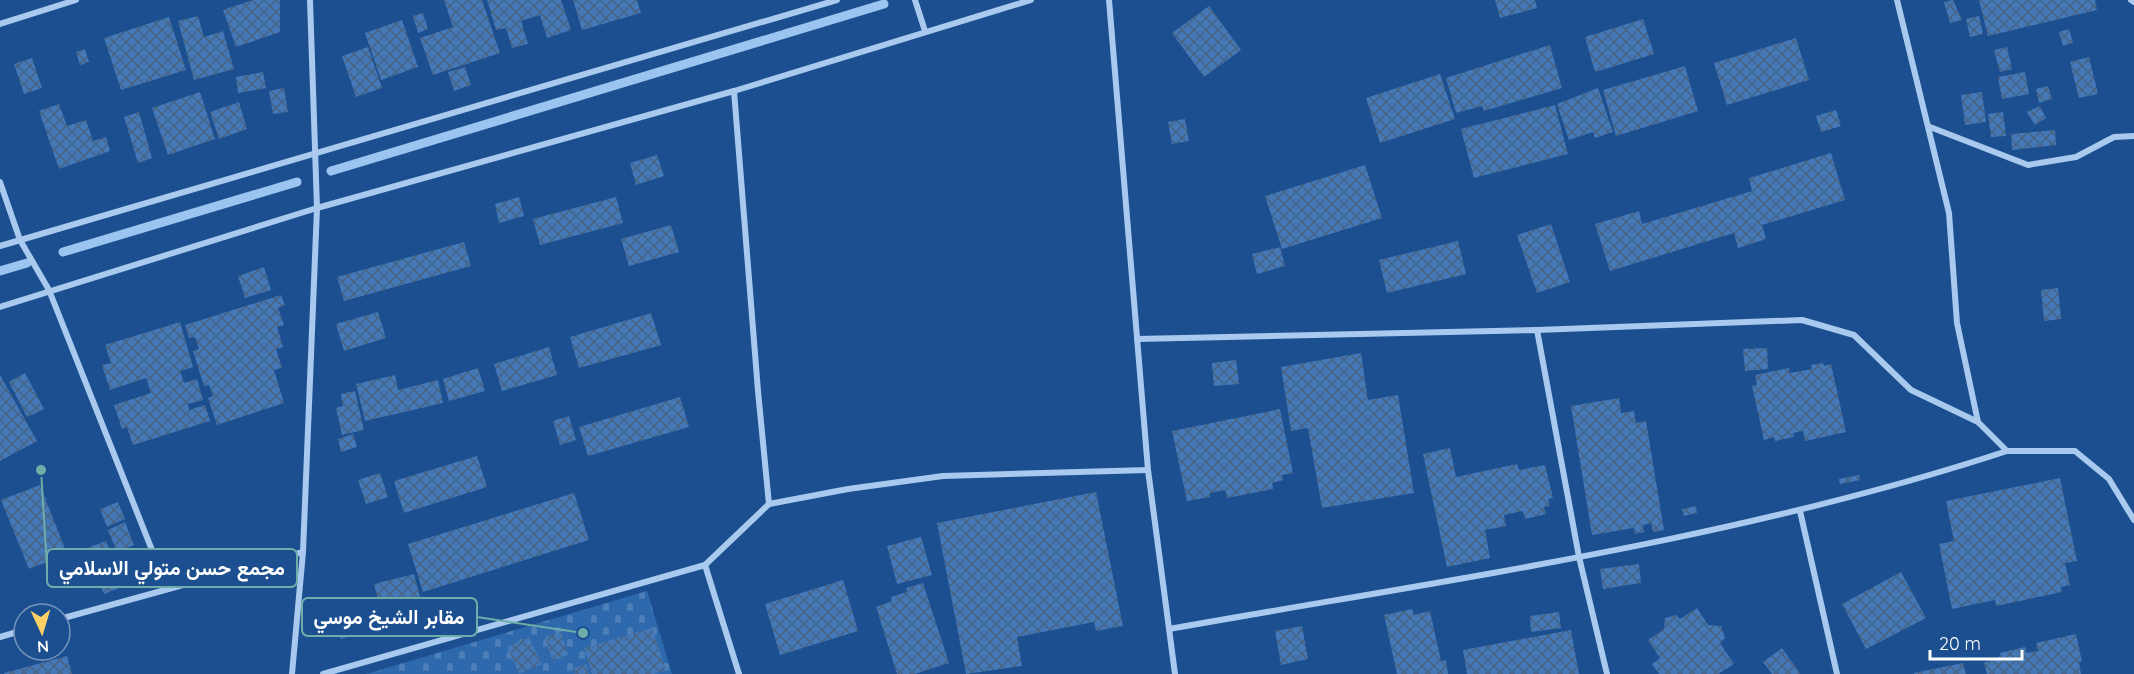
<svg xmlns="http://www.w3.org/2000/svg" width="2134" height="674" font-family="Quicksand,Vazirmatn,sans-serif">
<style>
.cemetery{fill:url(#cemetery-stones)}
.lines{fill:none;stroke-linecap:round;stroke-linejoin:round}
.stream{stroke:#9cc4f0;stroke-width:9}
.building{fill:url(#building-cross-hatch)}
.minor{stroke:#a9c9ee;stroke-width:6}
.leader{fill:none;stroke:#6fada8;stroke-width:2}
.callout-dot{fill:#6fada8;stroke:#1b4f8f;stroke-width:2}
.callout{fill:#1b4f8f;stroke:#6fada8;stroke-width:2}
.callout-label{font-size:20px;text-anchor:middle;font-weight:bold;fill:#fff}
</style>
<defs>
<pattern id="cemetery-stones" width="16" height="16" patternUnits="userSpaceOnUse" patternTransform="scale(1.5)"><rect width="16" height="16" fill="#2e69ad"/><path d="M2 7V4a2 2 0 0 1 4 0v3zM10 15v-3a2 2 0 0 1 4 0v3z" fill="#4d80b9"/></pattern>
<pattern id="building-cross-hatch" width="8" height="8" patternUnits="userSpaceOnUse" patternTransform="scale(1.5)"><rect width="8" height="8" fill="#4478b7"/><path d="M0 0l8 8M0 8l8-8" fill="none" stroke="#486282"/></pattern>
</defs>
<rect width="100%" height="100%" fill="#1b4f8f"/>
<polygon class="cemetery" points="647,591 672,674 366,674"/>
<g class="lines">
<g class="stream">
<polyline points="331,171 884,4"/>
<polyline points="63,252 297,182"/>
<polyline points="0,271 27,263"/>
</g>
</g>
<g class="building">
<polygon points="253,0 280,0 280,32 236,47 223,10"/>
<polygon points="444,0 482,0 500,53 433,75 420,38 453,27"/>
<polygon points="487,0 561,0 571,30 547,38 540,15 521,21 528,44 512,48 506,28 496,30"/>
<polygon points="573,0 637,0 641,13 582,30"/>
<polygon points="1495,0 1535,0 1537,8 1500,18"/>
<polygon points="1953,0 1962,20 1950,23 1944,2"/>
<polygon points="1979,0 2095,0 2097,10 1988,36"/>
<polygon points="1209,6 1241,50 1204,77 1172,33"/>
<polygon points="423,13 428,29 418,33 413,16"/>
<polygon points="198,16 204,37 223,31 234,69 194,80 178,21"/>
<polygon points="1979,16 1983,34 1970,37 1966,19"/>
<polygon points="169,17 186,70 121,90 104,38"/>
<polygon points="1643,19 1654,54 1595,72 1585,37"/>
<polygon points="402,20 418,67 381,80 365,33"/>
<polygon points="2069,29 2073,43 2063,46 2059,32"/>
<polygon points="1796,38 1809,80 1727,105 1714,63"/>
<polygon points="1550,45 1562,88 1484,111 1482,106 1456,113 1446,78"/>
<polygon points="368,47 382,88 356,97 342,56"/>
<polygon points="2007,47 2012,69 2000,72 1994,50"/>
<polygon points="85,49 89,62 80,65 76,52"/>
<polygon points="2089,57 2098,94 2079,98 2070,62"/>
<polygon points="32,58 42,88 24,94 14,64"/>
<polygon points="1685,66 1698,111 1616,136 1603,90"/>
<polygon points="465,67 471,85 454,91 448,72"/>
<polygon points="263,72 266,88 238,93 236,77"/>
<polygon points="2025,72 2029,94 2002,99 1998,77"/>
<polygon points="1440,74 1455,119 1380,143 1366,98"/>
<polygon points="2048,86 2052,99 2039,103 2036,89"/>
<polygon points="284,88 288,112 273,114 269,91"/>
<polygon points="1598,88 1613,132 1595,138 1593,132 1569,140 1557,104"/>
<polygon points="200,92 215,139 168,155 152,108"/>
<polygon points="1982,92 1986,122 1965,125 1961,95"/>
<polygon points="239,102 247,129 219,139 210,112"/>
<polygon points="59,104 67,126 86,120 93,141 106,137 110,151 59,169 39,111"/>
<polygon points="1555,105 1568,154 1474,178 1461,129"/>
<polygon points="2040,106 2046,118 2035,125 2027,112"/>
<polygon points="1836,110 1841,126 1821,132 1816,116"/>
<polygon points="139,112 152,158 138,163 124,117"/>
<polygon points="2003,112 2006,136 1991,137 1988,114"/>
<polygon points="1185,119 1189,141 1172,144 1168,122"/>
<polygon points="2055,130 2056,145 2012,150 2011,134"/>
<polygon points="1831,153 1845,200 1762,225 1766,239 1738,248 1734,233 1610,271 1595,224 1639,211 1642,224 1752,191 1749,178"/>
<polygon points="657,155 664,176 636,185 630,163"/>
<polygon points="1365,165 1382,218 1282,249 1265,196"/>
<polygon points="519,197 524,216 499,223 495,204"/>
<polygon points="616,197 623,223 540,245 533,219"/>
<polygon points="1551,224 1570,282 1537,293 1517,235"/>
<polygon points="671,225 679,252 629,266 621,239"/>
<polygon points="1458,241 1466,274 1387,293 1379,260"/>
<polygon points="464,242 471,266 344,301 337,277"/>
<polygon points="1280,247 1285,266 1257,274 1252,254"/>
<polygon points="264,267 271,290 245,298 238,276"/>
<polygon points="2058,288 2061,319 2044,321 2041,290"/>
<polygon points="281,295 285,305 278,308 284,325 277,327 283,347 276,349 282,368 274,370 284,403 217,425 208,398 213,396 209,385 204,386 193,351 199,349 195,337 189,338 185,325"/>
<polygon points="378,312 386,338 344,351 336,324"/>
<polygon points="651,313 661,345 579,368 570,337"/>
<polygon points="180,322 193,367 180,371 184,383 197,379 203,400 188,404 189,410 205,405 210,421 133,445 127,427 122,429 114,405 151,393 146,378 110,390 102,365 111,363 105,345"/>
<polygon points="549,347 557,375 502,391 494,364"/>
<polygon points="1767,348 1768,369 1745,371 1743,349"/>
<polygon points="1361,353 1368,400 1398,395 1414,493 1322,508 1308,428 1291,431 1281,367"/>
<polygon points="1236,360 1239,384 1214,386 1212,363"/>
<polygon points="1823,363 1824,366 1831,364 1846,432 1805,441 1803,431 1793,433 1794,437 1775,441 1774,437 1764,440 1752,386 1757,385 1755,375 1789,368 1790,373 1812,369 1811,365"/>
<polygon points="478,368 485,391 449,401 443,379"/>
<polygon points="25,373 44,409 27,417 9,382"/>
<polygon points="0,375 37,441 0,461"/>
<polygon points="395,375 398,390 438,380 443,403 365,421 356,384"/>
<polygon points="355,391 364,430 342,435 336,408 343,406 341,394"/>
<polygon points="680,397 689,427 588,456 579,427"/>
<polygon points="1619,398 1621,413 1634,411 1636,423 1646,421 1664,530 1653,532 1651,523 1643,525 1644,532 1635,534 1634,528 1592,535 1571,406"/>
<polygon points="1280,409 1293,473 1282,475 1283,480 1272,483 1273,489 1227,498 1225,490 1210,493 1210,497 1187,501 1172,431"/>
<polygon points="569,416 576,440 560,445 553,421"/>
<polygon points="353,434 357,447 341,452 338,439"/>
<polygon points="1450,448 1456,477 1517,464 1519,470 1545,465 1553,498 1548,499 1550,506 1544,507 1546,514 1525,519 1523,511 1504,515 1506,526 1485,530 1490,558 1447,567 1423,454"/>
<polygon points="477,456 487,487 404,513 394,481"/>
<polygon points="380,473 388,497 366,504 358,480"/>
<polygon points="1859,475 1860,480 1840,484 1839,479"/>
<polygon points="2060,478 2077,561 2065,563 2070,585 2061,587 2062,592 1996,606 1995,600 1952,609 1939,544 1954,541 1946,501"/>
<polygon points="40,485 67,554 29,569 1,500"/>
<polygon points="1096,492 1123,626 1096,631 1094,622 1017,637 1022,666 966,674 937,523"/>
<polygon points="574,493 589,540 423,592 408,544"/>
<polygon points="118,502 125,519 107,527 100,509"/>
<polygon points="1696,506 1697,513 1684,516 1682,509"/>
<polygon points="125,522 134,545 117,552 108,530"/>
<polygon points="921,537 932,575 897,584 887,546"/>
<polygon points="106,541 124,586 104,594 85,549"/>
<polygon points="1639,564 1641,583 1603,589 1600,569"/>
<polygon points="1901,572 1926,618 1866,649 1842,604"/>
<polygon points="414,574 421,601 381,611 374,584"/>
<polygon points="843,580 858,631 780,655 765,604"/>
<polygon points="923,583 949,663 915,674 897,674 876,607 892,601 891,597 907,592 906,588"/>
<polygon points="1697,608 1708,625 1721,626 1725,638 1720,643 1734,664 1718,674 1659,674 1652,664 1660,658 1648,640 1664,629 1665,618 1676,615 1680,619"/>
<polygon points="1412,609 1414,615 1430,611 1441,661 1446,660 1448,674 1397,674 1384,615"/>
<polygon points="359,611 365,631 341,639 335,619"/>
<polygon points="1559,612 1561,628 1531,632 1530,616"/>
<polygon points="1302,626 1308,659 1281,665 1275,631"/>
<polygon points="652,628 666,670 654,674 592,674 584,648"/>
<polygon points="1571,630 1579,674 1467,674 1463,650"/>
<polygon points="561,632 568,655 552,660 545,637"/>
<polygon points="2076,634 2082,661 2079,662 2081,674 1987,674 1984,663 2001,656 2000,653 2025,647 2027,653 2038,651 2036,643"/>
<polygon points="529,637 542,664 519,674 507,647"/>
<polygon points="1782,648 1800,673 1799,674 1772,674 1763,662"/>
<polygon points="67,656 72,674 4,674 4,673"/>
<polygon points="1963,663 1966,674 1914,674 1914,673"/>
<polygon points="586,664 589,674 575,674 573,668"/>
</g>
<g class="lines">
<g class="minor">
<polyline points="915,0 925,31"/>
<polyline points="1109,0 1148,470 1175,674"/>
<polyline points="1897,0 1949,213 1957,323 1978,422 2007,451 2075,451 2109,479 2134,520"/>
<polyline points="2131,0 2134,2"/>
<polyline points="0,24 76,0"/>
<polyline points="734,91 758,391 769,504"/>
<polyline points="1930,127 2028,165 2076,157 2114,137 2134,136"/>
<polyline points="0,182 20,240 49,290 167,588"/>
<polyline points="0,246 837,0"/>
<polyline points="0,307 317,208 734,91 1031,0"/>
<polyline points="1537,330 1802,320 1854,335 1911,390 1978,422"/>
<polyline points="1137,339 1537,330 1579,557 1607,674"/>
<polyline points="1800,511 1837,674"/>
<polyline points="705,565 739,674"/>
<polyline points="60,619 303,552"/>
<path d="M1169,629c281,-50 567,-89 838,-178"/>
<polyline points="0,637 24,630"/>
<polyline points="292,674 303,552 317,208 310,0"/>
<polyline points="323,674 705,565 769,504 848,489 943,476 1148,470"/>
</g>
</g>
<path class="leader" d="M41 470L47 568M583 633L477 617"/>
<g class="callout-dot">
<circle cx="41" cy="470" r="6"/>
<circle cx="583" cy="633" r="6"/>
</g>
<g class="callout">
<rect x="47" y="549" width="250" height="38" rx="6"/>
<rect x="302" y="598" width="175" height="38" rx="6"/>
</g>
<g class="callout-label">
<text x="172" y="575">مجمع حسن متولي الاسلامي</text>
<text x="389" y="624">مقابر الشيخ موسي</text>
</g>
<g transform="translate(42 632) rotate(176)"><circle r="28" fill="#1b4f8f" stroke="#7695bc" stroke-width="1.5"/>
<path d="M0-4.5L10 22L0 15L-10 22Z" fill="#ffd166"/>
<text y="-9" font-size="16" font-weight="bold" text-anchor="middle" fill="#ffffff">N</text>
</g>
<path d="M1930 650v9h92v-9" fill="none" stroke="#ffffff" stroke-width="3"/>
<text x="1939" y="650" font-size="18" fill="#ffffff" stroke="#1b4f8f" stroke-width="4.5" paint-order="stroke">20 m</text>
</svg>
